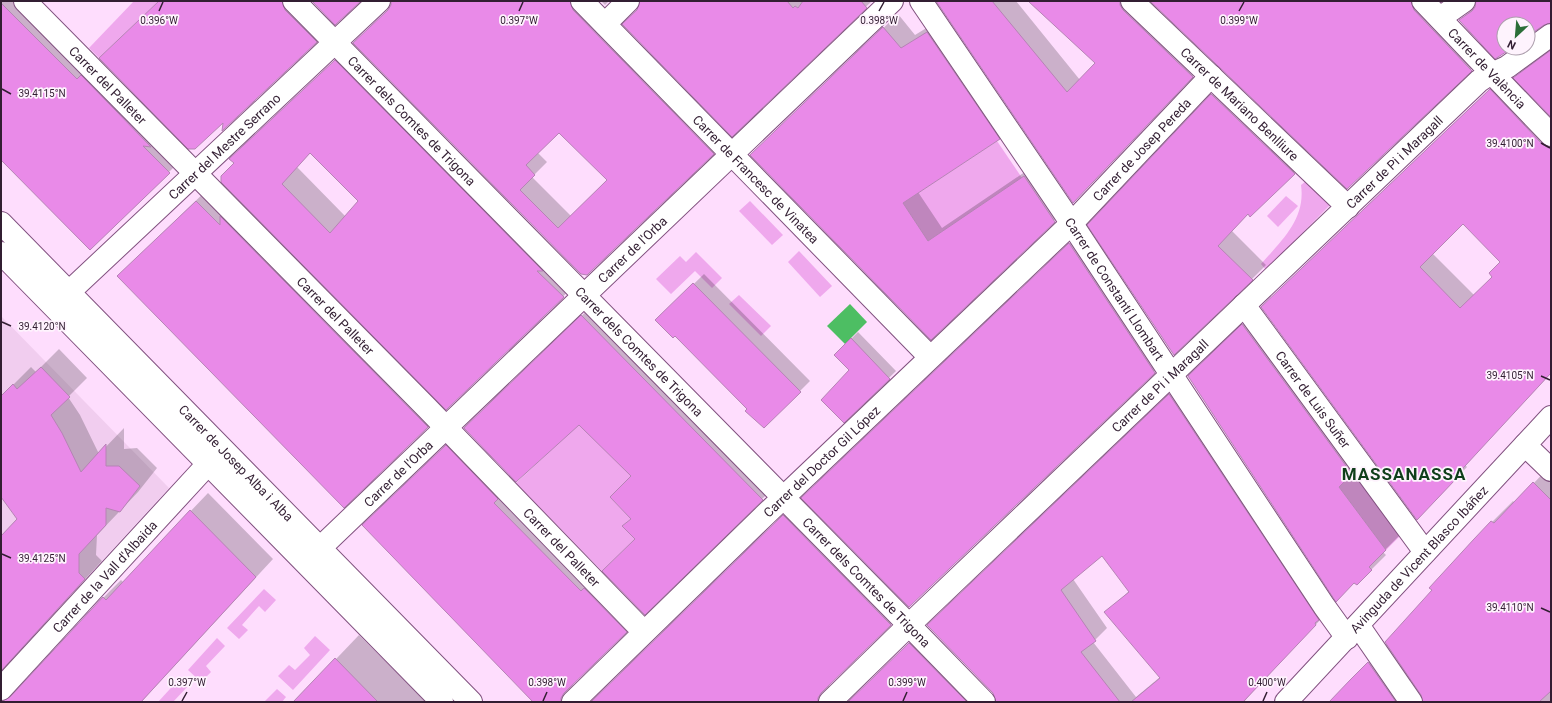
<svg xmlns="http://www.w3.org/2000/svg" width="1552" height="703" font-family="Roboto,sans-serif">
<style>
.built{fill:#f1cdef}
.green{fill:#efa8ed}
.water{fill:#4dbe63}
.shadow{fill:#0003;fill-rule:evenodd}
.building{fill:#e98ae8;stroke:#b683b5;fill-rule:evenodd}
.lines{fill:none;stroke-linecap:round;stroke-linejoin:round}
.minor-casing{stroke:#81517f;stroke-width:24}
.minor{stroke:#fff;stroke-width:22}
.ticks{fill:none;stroke:#321e32;stroke-width:1.5}
.labels{text-anchor:middle;stroke-width:3.5;stroke-linejoin:round;paint-order:stroke}
.street-label{font-size:13px;fill:#321e32;stroke:#fef3fd}
.district-label{font-size:17px;font-weight:bold;letter-spacing:1px;fill:#0f3e1a;stroke:#fef3fd}
.ticks-label{font-size:10px;text-anchor:middle;fill:#321e32;stroke:#fef3fd;stroke-width:3.5;stroke-linejoin:round;paint-order:stroke}
</style>
<rect width="100%" height="100%" fill="#feddfd"/>
<polygon class="built" points="1,316 169,488 1,670"/>
<g class="green">
<polygon points="134,1 159,1 99,58 89,48"/>
<polygon points="997,141 1022,178 928,241 903,203"/>
<path d="M1306,181l25,23 -65,66 -5,-6c20,-23 45,-45 40,-79z"/>
<polygon points="1286,196 1298,206 1278,227 1267,216"/>
<polygon points="750,201 783,235 772,245 739,211"/>
<polygon points="799,251 832,286 820,297 788,262"/>
<polygon points="696,252 722,278 712,288 695,271 671,294 656,279 680,256 686,262"/>
<polygon points="739,295 771,326 761,336 729,304"/>
<polygon points="579,424 632,476 610,497 631,519 623,526 640,545 651,565 631,543 602,571 516,483"/>
<polygon points="1353,473 1400,536 1386,550 1339,487"/>
<polygon points="264,589 276,600 265,612 259,606 242,625 248,630 239,639 227,628"/>
<polygon points="315,636 330,650 293,690 278,676 289,665 295,670 310,655 304,648"/>
<polygon points="217,638 225,646 206,666 211,672 201,682 188,670"/>
<polygon points="181,677 189,685 173,702 158,702"/>
<polygon points="277,689 286,697 282,702 264,702"/>
</g>
<polygon class="water" points="850,304 867,322 845,344 827,326"/>
<g class="shadow">
<polygon points="1,1 29,1 184,157 169,172 1,158"/>
<polygon points="160,1 301,1 329,29 316,41 224,120"/>
<path d="M392,1h197l137,140 -139,133 -233,-231 35,-34 3,-4zM559,131l49,48 -37,37 -39,-39 15,-15 -10,-10z"/>
<polygon points="601,1 609,1 605,5"/>
<polygon points="641,1 872,1 732,135 638,10"/>
<polygon points="936,1 1016,1 1080,80 1096,63 1029,1 1141,1 1205,63 1086,189"/>
<polygon points="1152,1 1431,1 1484,57 1347,188"/>
<polygon points="1477,1 1551,1 1551,22 1528,35 1528,24 1504,24 1504,48 1509,48 1495,57 1460,20 1477,5"/>
<polygon points="898,14 915,35 941,19 1013,125 999,138 918,192 942,228 1038,163 1068,207 931,339 751,155"/>
<path d="M351,45l228,236 -151,146 -290,-170 77,-75 21,20 3,-3 -4,-36 11,-20zM311,152l49,49 -14,16 -49,-50z"/>
<polygon points="1551,48 1551,116 1515,78 1528,65"/>
<path d="M1503,77l48,49v247l-86,92 2,2 -37,39 -155,-212zM1463,223l38,39 -8,15 -19,18 -42,-42z"/>
<polygon points="1226,80 1308,159 1250,215 1249,213 1232,231 1266,265 1252,279 1089,225"/>
<polygon points="1083,231 1167,359 909,606 815,485"/>
<polygon points="704,274 810,381 764,427 748,409 675,335 657,320"/>
<polygon points="596,302 776,486 762,499 636,539 632,518 633,476 579,423 479,414"/>
<polygon points="1258,310 1400,535 1383,552 1386,555 1357,584 1203,362"/>
<polygon points="858,332 896,371 844,422 850,370 835,355"/>
<polygon points="59,349 87,378 68,397 80,415 99,454 124,428 124,449 137,448 157,468 138,492 97,535 96,555 102,561 10,661 7,667 16,683 23,683 103,598 121,580 123,582 208,493 273,559 141,702 1,702 1,537 18,519 1,495 1,397 31,367 36,372"/>
<path d="M1181,383l146,230 -63,65 -20,24h-247v-4l-57,-84zM1102,555l27,36 -23,22 54,64 -24,20 -43,-55 14,-14 -34,-49z"/>
<polygon points="458,434 638,620 575,681 572,687 572,694 580,702 535,702 375,514"/>
<polygon points="1551,465 1551,702 1331,702 1387,644 1492,522 1513,501 1515,503"/>
<polygon points="795,504 902,613 832,681 829,686 829,693 837,702 590,702 594,700"/>
<polygon points="921,632 991,702 847,702 851,700"/>
<polygon points="359,635 425,701 424,702 295,702"/>
</g>
<g class="building">
<polygon points="159,1 282,1 285,10 317,42 222,131 223,123 195,149 188,149 99,58"/>
<polygon points="312,1 361,1 335,25"/>
<path d="M391,1h179l3,9 141,144 -127,121 -6,-1 -228,-231 35,-33 3,-5zM559,133l48,47 -49,48 -38,-38 15,-15 -9,-10z"/>
<polygon points="640,1 787,1 793,8 795,6 798,8 803,1 861,1 867,8 732,137 622,24 637,10"/>
<polygon points="936,1 992,1 1067,92 1095,63 1028,1 1120,1 1120,5 1123,10 1193,77 1073,203"/>
<polygon points="1150,1 1411,1 1414,10 1472,71 1347,189"/>
<polygon points="1476,1 1551,1 1551,23 1544,25 1528,36 1528,24 1504,24 1504,48 1512,48 1495,59 1459,20 1472,11 1475,7"/>
<polygon points="1,3 77,79 81,75 151,147 143,146 170,173 90,250 1,160"/>
<polygon points="883,27 901,48 927,32 1000,139 903,203 928,241 1024,176 1055,222 931,340 750,155"/>
<polygon points="1551,50 1551,117 1513,78"/>
<path d="M335,60l208,211h-6l27,26 -118,113 -225,-228v-6l13,-13 -5,-4zM310,153l48,48 -28,32 -48,-49z"/>
<path d="M1490,89l52,55 5,3h4v226l-98,106 2,1 -38,40 -156,-213zM1463,224l37,38 -11,11 3,4 -32,31 -40,-41z"/>
<polygon points="1211,94 1295,174 1250,217 1248,214 1218,246 1253,280 1174,355 1087,225"/>
<polygon points="196,201 220,225 220,216 428,427 344,508 117,276"/>
<polygon points="1069,243 1155,373 909,607 801,498"/>
<polygon points="693,283 801,392 764,428 745,411 747,409 675,336 673,338 655,320"/>
<polygon points="581,315 763,500 645,615 602,571 635,539 622,526 631,519 610,497 631,476 579,425 516,482 464,428"/>
<polygon points="1242,324 1352,474 1339,487 1386,550 1369,567 1372,570 1357,585 1354,583 1336,602 1188,376"/>
<polygon points="851,338 890,379 844,423 821,400 849,370 834,355"/>
<polygon points="41,367 70,397 51,415 62,433 81,472 106,444 106,466 119,466 140,486 120,512 106,508 106,525 79,554 79,573 85,579 1,671 1,536 17,519 1,497 1,396 13,384 17,389"/>
<polygon points="1169,394 1319,620 1315,623 1316,625 1243,702 1131,702 1160,678 1104,612 1129,592 1102,556 1061,590 1096,641 1081,652 1120,702 996,702 993,693 927,625"/>
<polygon points="446,445 498,499 494,503 581,591 584,588 627,632 564,693 561,698 561,702 533,702 362,525"/>
<polygon points="1533,482 1551,500 1551,691 1539,702 1423,702 1421,695 1385,642 1432,590 1429,588 1474,539 1491,521 1494,523"/>
<polygon points="190,510 256,577 141,702 1,702 10,697 103,597 106,600"/>
<polygon points="783,515 891,625 821,693 818,698 818,702 591,702"/>
<polygon points="909,643 967,702 848,702"/>
<polygon points="335,658 378,702 293,702"/>
<polygon points="1368,662 1396,702 1329,702 1351,679"/>
</g>
<g class="lines">
<defs>
<g id="minor">
<path id="s1" d="M25,1l402,407 217,224"/>
<path id="s2" d="M294,1l615,624 75,77"/>
<path id="s3" d="M582,1l348,356"/>
<path id="s4" d="M921,1l143,211 260,394 23,32"/>
<path id="s5" d="M1132,1l216,206"/>
<path id="s6" d="M1423,1l128,134"/>
<polyline points="1440,18 1464,1"/>
<polyline points="605,24 628,1"/>
<path id="s7" d="M1,223l470,479"/>
<polyline points="1,253 442,702"/>
<path id="s8" d="M69,292l310,-291"/>
<path id="s9" d="M1244,305l181,247"/>
<polyline points="1525,445 1551,470"/>
<path id="s10" d="M320,548l572,-547"/>
<polyline points="1358,625 1411,702"/>
<path id="s11" d="M1,689l207,-225"/>
<path id="s12" d="M573,702l192,-187 307,-292 139,-147"/>
<path id="s13" d="M830,702l79,-77 570,-544 6,-4 22,-10 44,-32"/>
<path id="s14" d="M1286,702l265,-285"/>
</g>
</defs>
<use href="#minor" class="minor-casing"/>
<use href="#minor" class="minor"/>
</g>
<path class="ticks" d="M159,11l4,-9M519,11l4,-9M879,11l5,-9M1239,11l5,-9M2,89l9,5M1541,143l9,5M2,322l9,4M1541,376l9,4M2,554l9,4M1541,608l9,4M182,701l5,-9M543,701l4,-9M903,701l4,-9M1263,701l4,-9"/>
<g class="labels">
<g class="street-label">
<text dy="5" stroke="none"><textPath href="#s6" startOffset="93">Carrer de València</textPath></text>
<text dy="5" stroke="none"><textPath href="#s1" startOffset="118">Carrer del Palleter</textPath></text>
<text dy="5" stroke="none"><textPath href="#s5" startOffset="149">Carrer de Mariano Benlliure</textPath></text>
<text dy="5" stroke="none"><textPath href="#s2" startOffset="168">Carrer dels Comtes de Trigona</textPath></text>
<text dy="5" stroke="none"><textPath href="#s8" startOffset="213">Carrer del Mestre Serrano</textPath></text>
<text dy="5" stroke="none"><textPath href="#s12" startOffset="793">Carrer de Josep Pereda</textPath></text>
<text dy="5" stroke="none"><textPath href="#s13" startOffset="781">Carrer de Pi i Maragall</textPath></text>
<text dy="5" stroke="none"><textPath href="#s3" startOffset="249">Carrer de Francesc de Vinatea</textPath></text>
<text dy="5" stroke="none"><textPath href="#s10" startOffset="432">Carrer de l'Orba</textPath></text>
<text dy="5" stroke="none"><textPath href="#s4" startOffset="347">Carrer de Constantí Llombart</textPath></text>
<text dy="5" stroke="none"><textPath href="#s1" startOffset="442">Carrer del Palleter</textPath></text>
<text dy="5" stroke="none"><textPath href="#s2" startOffset="492">Carrer dels Comtes de Trigona</textPath></text>
<text dy="5" stroke="none"><textPath href="#s13" startOffset="457">Carrer de Pi i Maragall</textPath></text>
<text dy="5" stroke="none"><textPath href="#s9" startOffset="117">Carrer de Luis Suñer</textPath></text>
<text dy="5" stroke="none"><textPath href="#s12" startOffset="346">Carrer del Doctor Gil López</textPath></text>
<text dy="5" stroke="none"><textPath href="#s7" startOffset="336">Carrer de Josep Alba i Alba</textPath></text>
<text dy="5" stroke="none"><textPath href="#s10" startOffset="108">Carrer de l'Orba</textPath></text>
<text dy="5" stroke="none"><textPath href="#s1" startOffset="766">Carrer del Palleter</textPath></text>
<text dy="5" stroke="none"><textPath href="#s14" startOffset="195">Avinguda de Vicent Blasco Ibáñez</textPath></text>
<text dy="5" stroke="none"><textPath href="#s11" startOffset="153">Carrer de la Vall d'Albaida</textPath></text>
<text dy="5" stroke="none"><textPath href="#s2" startOffset="816">Carrer dels Comtes de Trigona</textPath></text>
</g>
<g class="district-label">
<text x="1404" y="480">MASSANASSA</text>
</g>
</g>
<g class="ticks-label">
<text x="159" y="24">0.396°W</text>
<text x="519" y="24">0.397°W</text>
<text x="879" y="24">0.398°W</text>
<text x="1239" y="24">0.399°W</text>
<text x="42" y="97">39.4115°N</text>
<text x="1510" y="147">39.4100°N</text>
<text x="42" y="330">39.4120°N</text>
<text x="1510" y="379">39.4105°N</text>
<text x="42" y="562">39.4125°N</text>
<text x="1510" y="611">39.4110°N</text>
<text x="187" y="686">0.397°W</text>
<text x="547" y="686">0.398°W</text>
<text x="907" y="686">0.399°W</text>
<text x="1267" y="686">0.400°W</text>
</g>
<rect width="1552" height="703" fill="none" stroke="#321e32" stroke-width="4"/>
<g transform="translate(1516 36) rotate(206)"><circle r="19" fill="#fef3fd" stroke="#ac9eac"/>
<path d="M0-3L7 15L0 10L-7 15Z" fill="#2b6e38"/>
<text y="-6" font-size="11" font-weight="bold" text-anchor="middle" fill="#321e32">N</text>
</g>
</svg>
